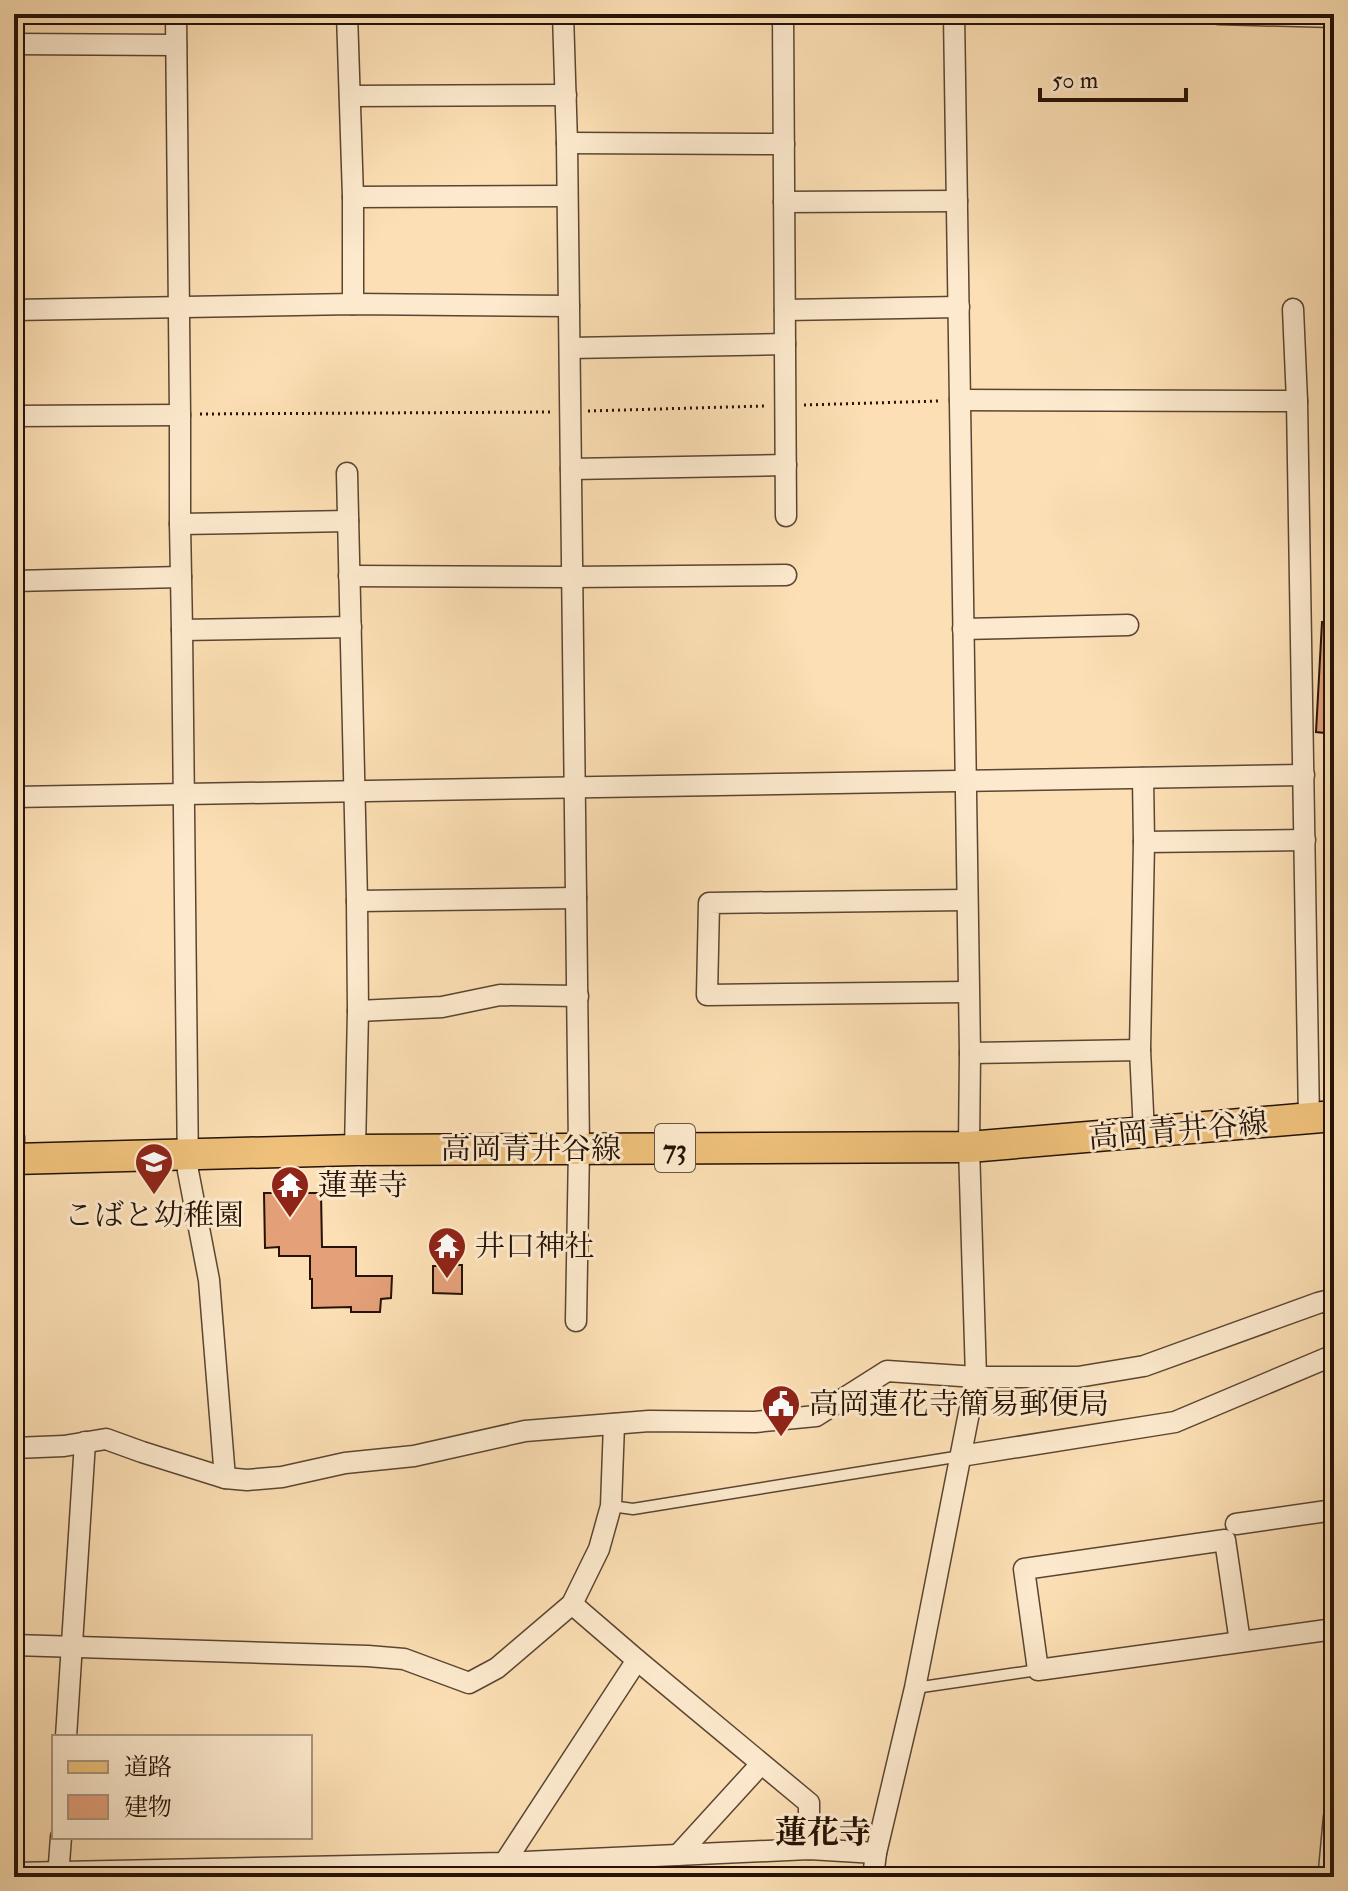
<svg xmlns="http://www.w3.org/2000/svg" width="1348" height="1891" font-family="'IM FELL Double Pica','Noto Serif JP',serif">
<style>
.building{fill:#e4a079;stroke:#251206;stroke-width:2}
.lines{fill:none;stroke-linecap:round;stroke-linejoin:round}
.lane-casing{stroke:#5b4532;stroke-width:13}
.street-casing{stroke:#5b4532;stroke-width:23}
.primary-casing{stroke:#251206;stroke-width:33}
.path{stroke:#251206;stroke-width:3;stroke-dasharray:2 4;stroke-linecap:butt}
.lane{stroke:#fdeace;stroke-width:10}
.street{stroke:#fdeace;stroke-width:20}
.primary{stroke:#eec07a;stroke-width:30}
.labels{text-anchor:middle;stroke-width:6;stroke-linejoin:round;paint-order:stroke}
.shield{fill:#fdeace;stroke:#665342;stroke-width:2}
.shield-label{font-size:28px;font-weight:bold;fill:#251206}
.street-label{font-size:30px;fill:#251206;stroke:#fdeace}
.poi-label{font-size:30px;fill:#251206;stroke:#fdeace;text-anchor:start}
.neighbourhood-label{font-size:32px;font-weight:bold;fill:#251206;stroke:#fdeace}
</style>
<rect width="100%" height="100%" fill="#fcdfb4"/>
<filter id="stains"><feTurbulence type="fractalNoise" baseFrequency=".0025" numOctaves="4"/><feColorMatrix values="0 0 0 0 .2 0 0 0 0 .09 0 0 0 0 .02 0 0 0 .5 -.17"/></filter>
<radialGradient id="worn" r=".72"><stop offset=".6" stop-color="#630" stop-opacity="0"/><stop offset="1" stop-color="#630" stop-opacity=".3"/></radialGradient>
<g class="building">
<polygon points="1322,622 1334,623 1334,734 1316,732"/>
<polygon points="264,1193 321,1193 322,1247 356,1247 356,1276 392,1276 391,1298 381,1299 380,1312 351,1312 351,1307 312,1308 312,1279 310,1279 310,1256 279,1256 279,1247 265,1248"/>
<polygon points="437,1232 457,1232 458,1265 462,1265 462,1294 433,1293 433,1266 437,1266"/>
</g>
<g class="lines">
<defs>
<g id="lane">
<polyline points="611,1506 633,1509 961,1456"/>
<polyline points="915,1688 1038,1670"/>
</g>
<g id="street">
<polyline points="176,14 180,415 180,524 182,630 188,1171 209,1280 225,1478"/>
<polyline points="347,14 353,197 353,304"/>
<polyline points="563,14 567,143 579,1148 576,1321"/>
<polyline points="783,14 786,516"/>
<polyline points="1219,14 1334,17"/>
<polyline points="14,44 176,45"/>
<polyline points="350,96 566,95"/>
<polyline points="567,143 784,144"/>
<polyline points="353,197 567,196"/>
<polyline points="784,202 957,201"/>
<polyline points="1293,309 1297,401 1309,1120"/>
<polyline points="14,310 353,304 569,306"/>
<polyline points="785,310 959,307"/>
<polyline points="570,348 785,344"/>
<polyline points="960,400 1297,401"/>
<polyline points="14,416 180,415"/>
<polyline points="571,469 786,465"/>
<polyline points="347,473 357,901 358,1011 355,1150"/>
<polyline points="180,524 348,521"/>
<polyline points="349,576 572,577 786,575"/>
<polyline points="14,581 181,577"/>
<polyline points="963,629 1128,625"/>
<polyline points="182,630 351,627"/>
<polyline points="1143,778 1144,842 1305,840"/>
<polyline points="14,797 1304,775"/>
<polyline points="966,900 709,903 707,995 968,992"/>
<polyline points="357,901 576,898"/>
<polyline points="358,1011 442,1007 500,995 578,996"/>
<polyline points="1140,1050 1144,1133"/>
<polyline points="970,1053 1140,1050 1144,842"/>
<polyline points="14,1138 14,1159"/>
<polyline points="14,1448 64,1446 106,1439 142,1452 225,1478 247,1480 282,1477 345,1463 414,1456 525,1431 649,1421 755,1422 816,1416 887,1371 976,1377 1078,1377 1144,1366 1318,1303 1334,1299"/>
<polyline points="961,1456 1175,1422 1334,1355"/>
<polyline points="1236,1524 1334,1510"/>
<polyline points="572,1604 637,1660 809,1803 809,1849"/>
<polyline points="1240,1642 1225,1540 1024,1569 1038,1670 1334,1629"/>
<polyline points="14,1645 368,1656 404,1659 469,1683 497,1668 572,1604 599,1549 611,1506 614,1424"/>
<polyline points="66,1737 85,1442"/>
<polyline points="678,1855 761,1764"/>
<polyline points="499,1871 637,1660"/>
<polyline points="1329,1871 1334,1817"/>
<polyline points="14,1873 504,1863 809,1849 876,1853"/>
<polyline points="58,1877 61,1837"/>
<polyline points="873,1877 876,1853 915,1688 976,1377 969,1147 970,1053 954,14"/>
</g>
<polyline id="primary" points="14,1159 355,1150 969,1147 1334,1116"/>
</defs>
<use href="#lane" class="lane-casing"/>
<use href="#street" class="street-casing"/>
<use href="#primary" class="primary-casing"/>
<g class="path">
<polyline points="804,405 940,401"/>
<polyline points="588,411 764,406"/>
<polyline points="200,414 552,412"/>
</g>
<use href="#lane" class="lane"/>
<use href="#street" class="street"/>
<use href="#primary" class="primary"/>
</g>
<defs>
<symbol id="school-pin" viewBox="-11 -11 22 30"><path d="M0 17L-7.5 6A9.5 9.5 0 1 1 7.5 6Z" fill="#8f2418" stroke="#fdeace"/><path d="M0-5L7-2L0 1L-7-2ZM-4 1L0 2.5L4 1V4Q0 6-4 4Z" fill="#fff"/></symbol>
<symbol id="temple-pin" viewBox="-11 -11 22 30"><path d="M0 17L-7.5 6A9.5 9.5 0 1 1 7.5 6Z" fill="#8f2418" stroke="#fdeace"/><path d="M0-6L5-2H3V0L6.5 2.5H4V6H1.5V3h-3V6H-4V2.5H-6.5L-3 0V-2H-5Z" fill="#fff"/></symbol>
<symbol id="civic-pin" viewBox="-11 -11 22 30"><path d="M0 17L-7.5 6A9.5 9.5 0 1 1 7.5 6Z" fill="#8f2418" stroke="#fdeace"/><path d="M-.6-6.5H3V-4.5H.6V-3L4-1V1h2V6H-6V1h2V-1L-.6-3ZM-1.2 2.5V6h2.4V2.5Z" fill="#fff"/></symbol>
</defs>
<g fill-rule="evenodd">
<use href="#school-pin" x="132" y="1140" width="44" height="60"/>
<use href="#temple-pin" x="268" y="1163" width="44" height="60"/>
<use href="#temple-pin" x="425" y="1224" width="44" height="60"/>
<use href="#civic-pin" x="759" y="1382" width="44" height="60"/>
</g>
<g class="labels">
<rect class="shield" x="655" y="1124" width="40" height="48" rx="6"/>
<g class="shield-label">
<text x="675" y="1158">73</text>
</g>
<g class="street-label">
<text transform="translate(1178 1130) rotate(-5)" y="10">高岡青井谷線</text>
<text x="531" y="1159">高岡青井谷線</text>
</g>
<g class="poi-label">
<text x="318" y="1195">蓮華寺</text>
<text x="154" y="1225" text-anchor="middle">こばと幼稚園</text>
<text x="475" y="1256">井口神社</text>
<text x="809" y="1414">高岡蓮花寺簡易郵便局</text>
</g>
<g class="neighbourhood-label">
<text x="823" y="1843">蓮花寺</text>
</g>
</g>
<rect width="1348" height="1891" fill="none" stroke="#fcdfb4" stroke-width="48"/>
<rect x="16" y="16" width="1316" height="1859" fill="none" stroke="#251206" stroke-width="4"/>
<rect x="24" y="24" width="1300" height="1843" fill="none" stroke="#251206" stroke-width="2"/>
<rect x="52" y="1735" width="260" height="104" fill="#fdeace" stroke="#a7947e" stroke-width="2"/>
<rect x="68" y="1761" width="40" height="12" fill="#eec07a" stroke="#a7947e" stroke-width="2"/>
<text x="124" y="1775" font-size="24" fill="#251206">道路</text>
<rect x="68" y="1795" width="40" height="24" fill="#e4a079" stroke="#a7947e" stroke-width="2"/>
<text x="124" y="1815" font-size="24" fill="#251206">建物</text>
<path d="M1040 88v12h146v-12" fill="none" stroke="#251206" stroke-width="4"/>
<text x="1052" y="88" font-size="24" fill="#251206" stroke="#fdeace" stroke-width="6" paint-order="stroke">50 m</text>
<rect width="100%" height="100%" filter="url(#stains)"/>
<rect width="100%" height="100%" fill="url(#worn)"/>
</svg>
